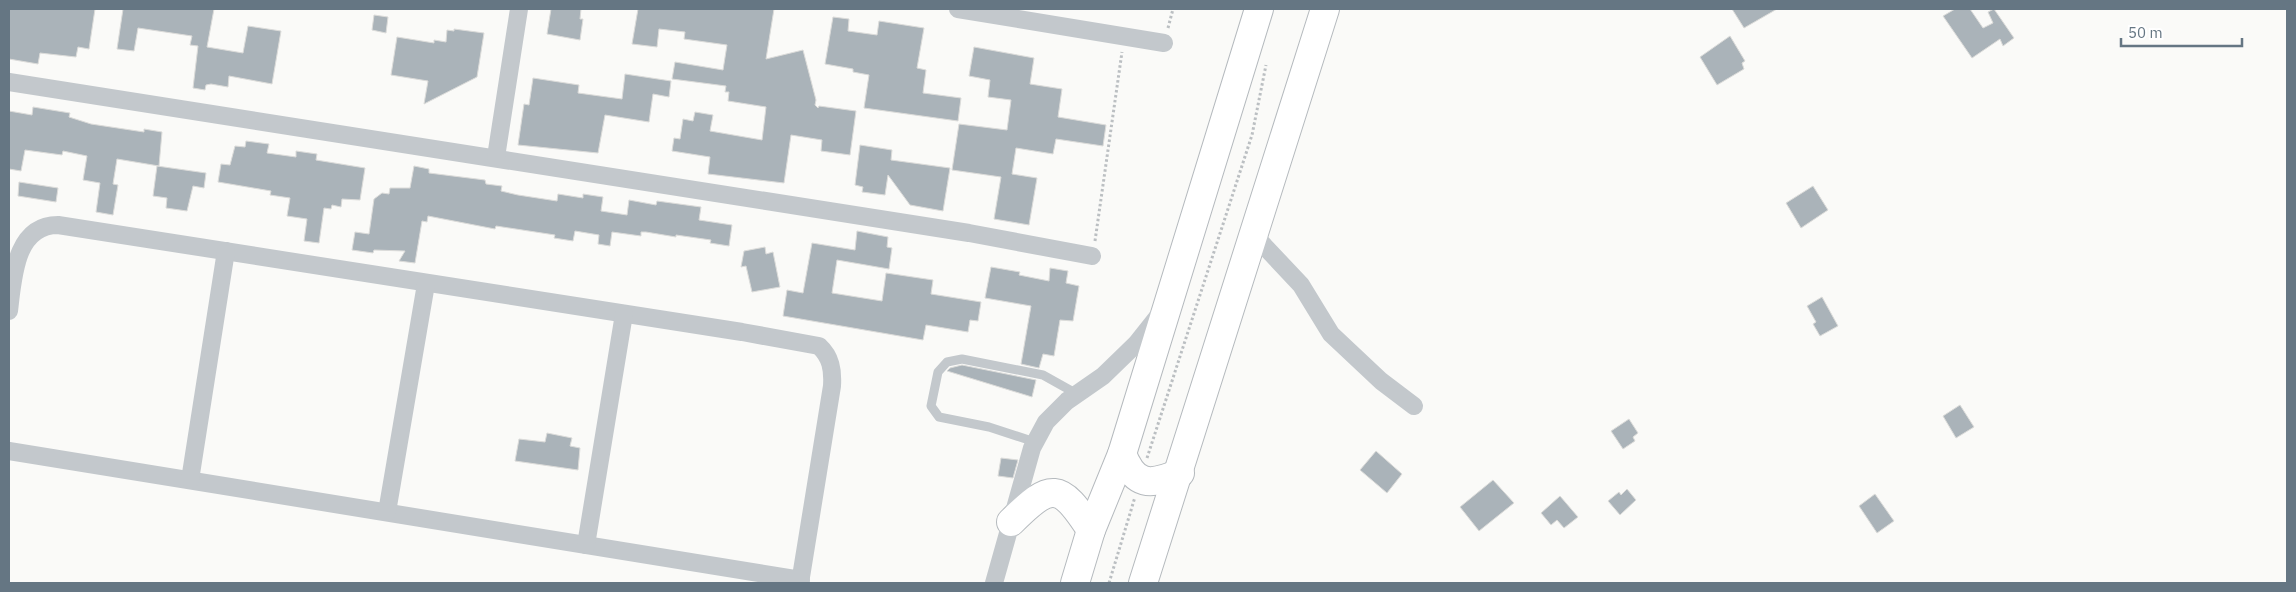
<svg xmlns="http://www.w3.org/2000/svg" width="2296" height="592" font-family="'IBM Plex Sans',sans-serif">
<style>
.building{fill:#aab3b9;stroke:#dcdcda}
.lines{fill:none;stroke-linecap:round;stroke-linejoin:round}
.primary-casing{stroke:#b5babe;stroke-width:30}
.path{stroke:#bbbfc2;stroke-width:3;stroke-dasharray:2.5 2.5;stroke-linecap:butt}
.service{stroke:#c3c8cc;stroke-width:9}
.minor{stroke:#c3c8cc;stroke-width:18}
.primary{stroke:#fff;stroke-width:28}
</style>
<rect width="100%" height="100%" fill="#fafaf8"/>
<g class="building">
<polygon points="9,9 95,9 89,49 78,47 76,57 40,53 38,64 9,59"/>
<polygon points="123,9 214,9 207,47 243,53 248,26 281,31 272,84 229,76 228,87 211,84 206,85 205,90 193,88 198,46 190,45 192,36 138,28 134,51 117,49"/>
<polygon points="551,9 581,9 580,19 583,19 580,40 547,34"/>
<polygon points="638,9 774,9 766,59 803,50 816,100 815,105 818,108 819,106 856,111 850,155 821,151 822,140 791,135 784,183 708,174 710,157 672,151 674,138 680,139 683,119 693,121 695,112 713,115 710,131 762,140 766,107 728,101 729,92 725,92 726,86 672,79 675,62 723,70 727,45 684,39 685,32 659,29 657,47 632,44"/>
<polygon points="1732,9 1777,9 1744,28"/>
<polygon points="1955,9 1970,9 1983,28 1993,23 1988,12 1994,9 2014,38 2003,46 2000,39 1972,58 1943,16"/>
<polygon points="374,15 388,17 386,33 372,30"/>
<polygon points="833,17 849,19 848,31 877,35 879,21 924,28 917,68 926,70 923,93 961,98 958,121 864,108 869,75 853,72 853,69 825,64"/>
<polygon points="454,29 484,33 477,77 424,104 428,81 391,75 397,37 434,43 434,40 446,42 447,30 454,31"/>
<polygon points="1730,36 1745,61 1742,63 1744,69 1717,85 1700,57"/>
<polygon points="974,47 1034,58 1030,84 1062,89 1058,117 1106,125 1103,146 1056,139 1053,154 1016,148 1012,174 1037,178 1029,225 994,219 1001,177 952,170 959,124 1007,130 1011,100 988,97 990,80 969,76"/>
<polygon points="625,74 671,81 669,97 653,94 649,122 605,115 598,153 518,145 524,104 529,105 533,78 579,85 578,93 622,99"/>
<polygon points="33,107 70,113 69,117 91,124 144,132 144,129 162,132 159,166 117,159 113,184 118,185 113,215 96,212 100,183 83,180 87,156 63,151 62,155 25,150 21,171 9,169 9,111 32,115"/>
<polygon points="246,141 269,144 267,153 296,157 296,151 317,154 316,160 365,168 360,200 342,199 341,207 332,205 331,209 324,208 319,243 304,241 307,219 287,216 290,198 270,195 271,191 218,182 221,164 230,165 235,146 245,147"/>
<polygon points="860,145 892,150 891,160 950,168 943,211 910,205 888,175 885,195 862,192 863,187 855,185"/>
<polygon points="157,166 206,173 204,188 193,186 187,211 166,208 167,198 153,196"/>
<polygon points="414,166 429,169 429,173 485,180 486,184 502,186 501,191 518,195 557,201 558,194 583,198 583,194 603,197 601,211 627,215 629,200 656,205 657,201 701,207 699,220 732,225 729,246 710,243 711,240 676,235 676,237 646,232 641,232 641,236 612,232 610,246 598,244 599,235 575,231 573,241 554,238 555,235 496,226 495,229 428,216 427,222 422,221 415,263 399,261 405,251 374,250 373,253 352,250 355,232 369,234 374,199 382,193 389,194 390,188 410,188"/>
<polygon points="19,182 58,188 56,202 18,196"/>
<polygon points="1813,186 1828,210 1801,228 1786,203"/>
<polygon points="857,231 888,237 887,247 892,248 889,269 837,260 832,293 882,301 886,273 933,280 931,294 981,302 978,321 970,320 968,332 926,325 923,340 783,316 787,290 803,293 812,243 855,250"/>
<polygon points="765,247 766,254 773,252 780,287 752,292 746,266 741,267 744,251"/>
<polygon points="991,267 1020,272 1019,275 1049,281 1050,268 1068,271 1066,283 1079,286 1073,321 1060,320 1054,356 1043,354 1039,368 1021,364 1031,306 985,298"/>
<polygon points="1822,297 1838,326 1820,336 1813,324 1816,322 1807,306"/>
<polygon points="962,365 1036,380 1032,397 947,371 950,368"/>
<polygon points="1960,405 1974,427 1956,438 1943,416"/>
<polygon points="1629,419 1638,433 1633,437 1635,441 1623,449 1611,431"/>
<polygon points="547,433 572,438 570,446 580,448 578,470 515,461 519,439 545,442"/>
<polygon points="1376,451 1402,474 1387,493 1360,470"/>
<polygon points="1001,458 1018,460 1013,478 998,476"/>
<polygon points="1493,480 1514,503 1479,531 1460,507"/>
<polygon points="1627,489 1636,500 1620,515 1608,501 1619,492 1621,495"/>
<polygon points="1875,494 1894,521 1877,533 1859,506"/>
<polygon points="1560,496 1578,517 1564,528 1557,520 1551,525 1541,513"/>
</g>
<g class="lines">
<defs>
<g id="primary">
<path d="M1122,454c13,32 27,32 58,19"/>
<path d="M1011,522c40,-40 49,-40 80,8"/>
<polyline points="1075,583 1091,530 1122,454 1259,9"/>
<polyline points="1143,583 1325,9"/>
</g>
</defs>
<use href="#primary" class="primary-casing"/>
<g class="path">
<polyline points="1168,28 1173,9"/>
<polyline points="1095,241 1122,52"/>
<polyline points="1147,458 1252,135 1266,65"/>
<polyline points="1109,583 1135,497"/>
</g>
<polyline class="service" points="1035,442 989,427 939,417 931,406 938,372 947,362 962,359 1043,375 1077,394"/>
<g class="minor">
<polyline points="958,9 1164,43"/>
<polyline points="9,82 969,233 1092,256"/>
<polyline points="496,157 519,9"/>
<polyline points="1254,235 1301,285 1331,334 1381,381 1414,406"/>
<path d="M9,311c4,-33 6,-86 49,-86l684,107 77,14c12,11 14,24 13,40l-32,197"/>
<polyline points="9,451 801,580"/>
<polyline points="190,480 226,251"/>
<polyline points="387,512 426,284"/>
<polyline points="586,545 624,314"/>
<polyline points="994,583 1032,448 1046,422 1067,401 1103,376 1136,344 1159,315"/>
</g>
<use href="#primary" class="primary"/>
</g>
<rect width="2296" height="592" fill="none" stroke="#657683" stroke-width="20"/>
<path d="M2121 38v8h121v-8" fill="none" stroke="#657683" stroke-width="2.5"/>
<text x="2128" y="38" font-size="15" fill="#657683" stroke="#ffffff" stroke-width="4" paint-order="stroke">50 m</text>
</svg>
